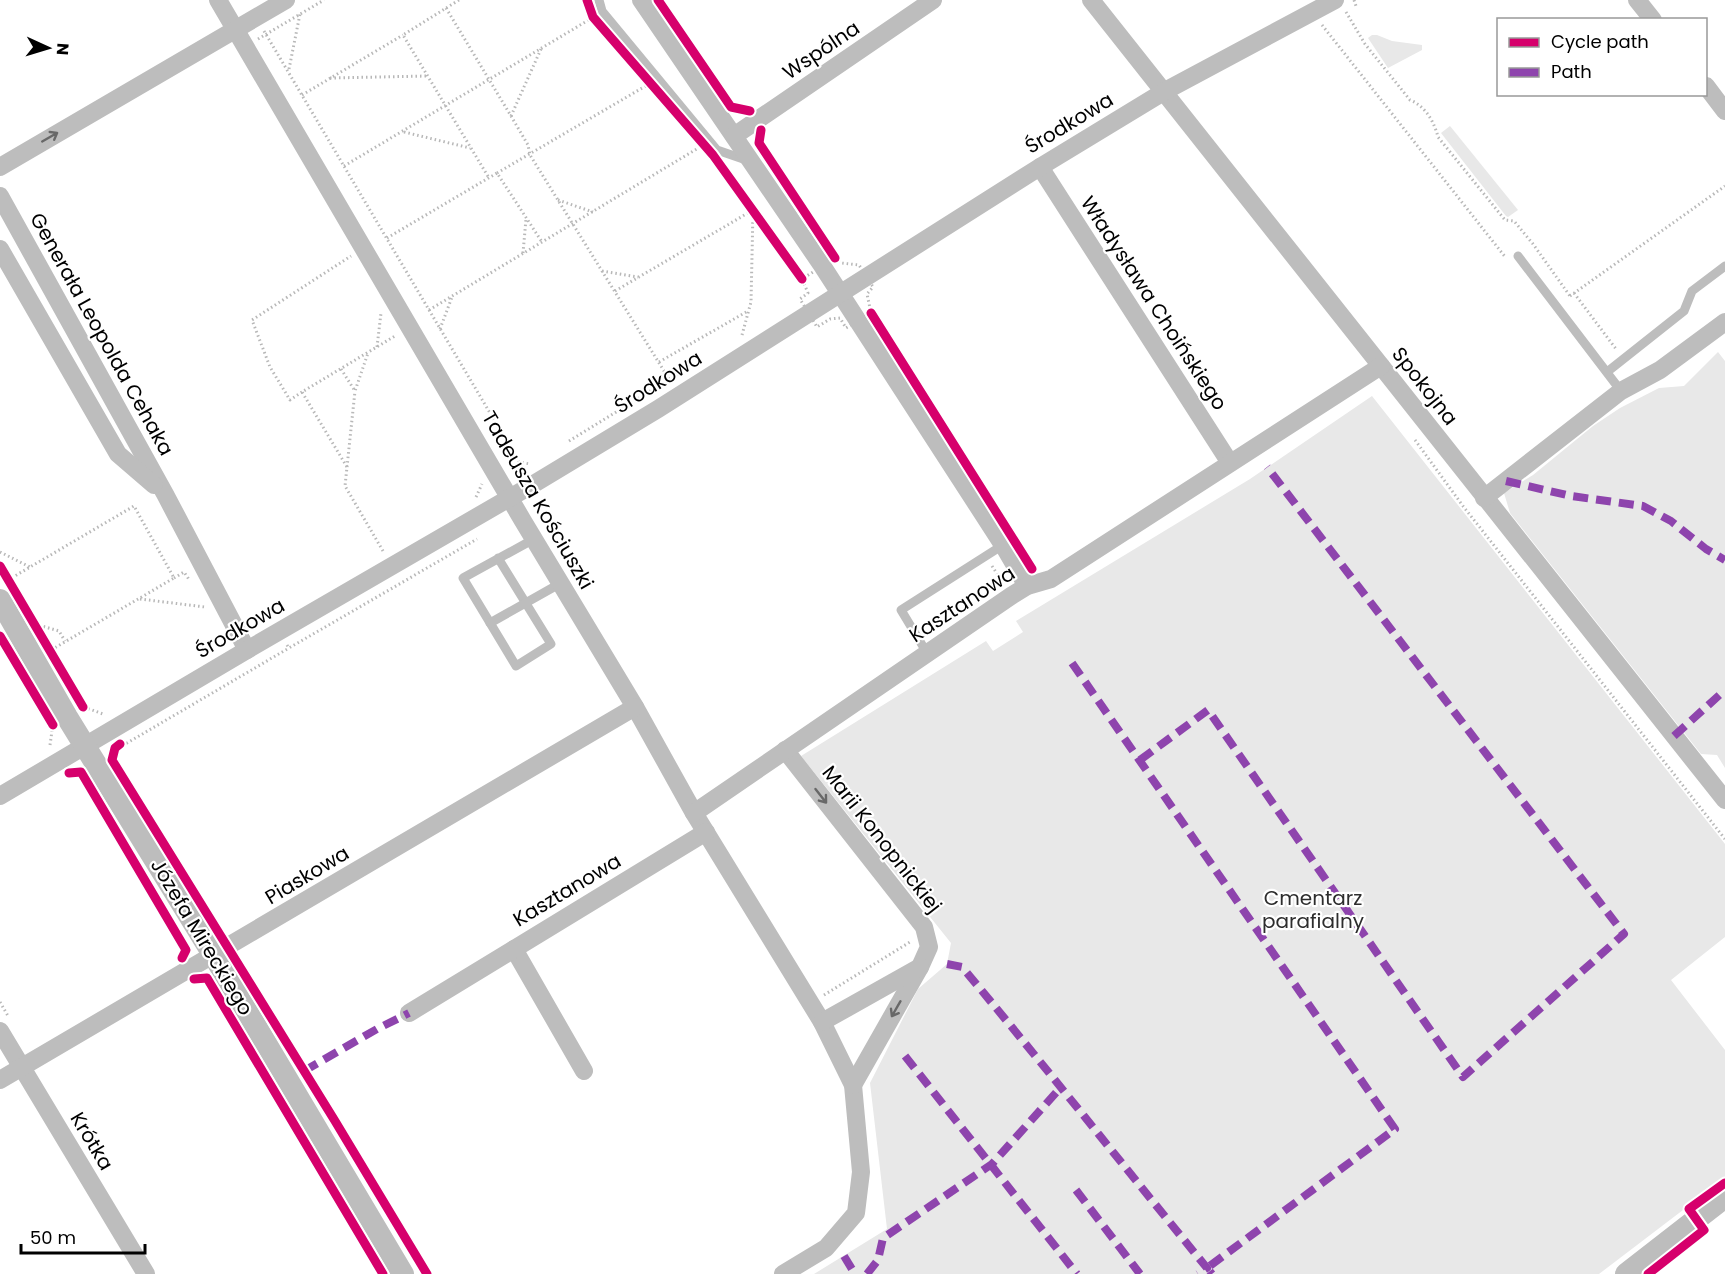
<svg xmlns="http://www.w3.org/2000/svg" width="1725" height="1274" font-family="Poppins,sans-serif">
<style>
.green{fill:#e8e8e8}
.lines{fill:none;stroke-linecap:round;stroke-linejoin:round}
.path{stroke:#b8b8b8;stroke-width:3;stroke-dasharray:1.5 3;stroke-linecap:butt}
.service{stroke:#bdbdbd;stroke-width:9}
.minor{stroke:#bdbdbd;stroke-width:18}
.tertiary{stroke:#bdbdbd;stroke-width:22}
.quiet{stroke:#8e44ad;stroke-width:8;stroke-dasharray:15 8;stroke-linecap:butt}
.cycleway-casing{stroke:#fff;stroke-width:13}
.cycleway{stroke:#d6006c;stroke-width:9}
.oneway{stroke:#686868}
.labels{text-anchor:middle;stroke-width:4.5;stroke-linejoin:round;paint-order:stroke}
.street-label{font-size:20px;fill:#000;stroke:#fff}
.park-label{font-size:20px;fill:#2d2d2d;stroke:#fff}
</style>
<rect width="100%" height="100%" fill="#fff"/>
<g class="green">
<polygon points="1372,35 1377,35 1392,41 1422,45 1422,50 1388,68 1368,38"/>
<polygon points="1450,126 1518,210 1508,217 1506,216 1441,133"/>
<polygon points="1718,352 1725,361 1725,768 1717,755 1701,754 1510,513 1504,493 1533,475 1593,426 1620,408 1659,388 1684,386"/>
<polygon points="1372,396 1725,844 1725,937 1671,980 1725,1050 1725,1178 1599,1274 814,1274 887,1229 870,1083 918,989 947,964 951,943 801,756 986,641 993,651 1023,632 1016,621 1250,479"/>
</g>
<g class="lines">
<g class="path">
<polyline points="459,0 403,35 489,178"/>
<polyline points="1354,0 1356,6"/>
<polyline points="446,8 511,116 528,145 530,155 669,379"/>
<path d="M1346,12l19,32 45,56c15,6 24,21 28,37l67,83 9,1 19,23 37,52"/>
<polyline points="1322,25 1506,258"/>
<polyline points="264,31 519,462 530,464"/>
<polyline points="258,39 324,0"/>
<polyline points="289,69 300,14"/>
<polyline points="330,78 427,76"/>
<polyline points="302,95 403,35"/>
<polyline points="511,116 541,49"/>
<polyline points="404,132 470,148"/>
<polyline points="344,166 592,18"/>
<polyline points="497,173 649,84"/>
<polyline points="558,200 593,212"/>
<polyline points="387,238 497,173 542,242"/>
<polyline points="523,253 526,219"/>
<polygon points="835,258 841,263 859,265 873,287 867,294 871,313 846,328 840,318 830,319 817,327 800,299 808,293 802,279"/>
<polyline points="602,271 638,277"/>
<polyline points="615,291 753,210"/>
<polyline points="1574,293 1616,349"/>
<polyline points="1570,296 1725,186"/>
<polyline points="429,310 700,147"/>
<polyline points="440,329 452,297"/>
<polyline points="742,335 751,302 753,210"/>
<polyline points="377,347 381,313"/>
<polyline points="659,362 748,311"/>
<polyline points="341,369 355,391 368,353"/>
<polyline points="302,392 290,400 270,367 252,320 351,256"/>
<polyline points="1415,440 1463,506 1725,839"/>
<polyline points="569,441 678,374"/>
<polyline points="347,467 355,391"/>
<polyline points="476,497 482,484"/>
<polyline points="383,551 345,486 347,467 302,392 395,336"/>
<polyline points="0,552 30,567"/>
<polyline points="992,566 1003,583"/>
<polyline points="174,578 184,572 190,581"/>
<polyline points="8,580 134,506 174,578 51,650"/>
<polyline points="140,599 205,607"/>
<polyline points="35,624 59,631 65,641"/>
<polyline points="287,645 289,648 477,539"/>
<polyline points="84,707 103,714"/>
<polyline points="122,744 127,743 289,648"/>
<polyline points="50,745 52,731"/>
<polyline points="824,995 910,942"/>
<polyline points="0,1002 8,1016"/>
</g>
<g class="service">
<polyline points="599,0 602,11 717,150 749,161"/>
<polyline points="1518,256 1621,391"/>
<polyline points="1607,372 1684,311 1692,291 1725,266"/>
<polyline points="498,558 551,644 516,666 463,578 534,539"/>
<polyline points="490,623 561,583"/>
<polyline points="927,653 901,610 1003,545"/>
</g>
<g class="minor">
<polyline points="218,0 523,521 635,707 694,813 822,1022 853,1085 861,1172 856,1213 826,1248 783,1274"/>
<polyline points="641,0 823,267 1003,545 1027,586"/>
<polyline points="1091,0 1725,800"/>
<polyline points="1637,0 1653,20"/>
<polyline points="1706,86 1725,111"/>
<polyline points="734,136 933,0"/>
<polyline points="0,167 286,0"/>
<polyline points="1040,167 1230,463"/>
<polyline points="0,196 165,494 247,650"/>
<polyline points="0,249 118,454 154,485"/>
<polyline points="1484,498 1621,391 1660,370 1725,322"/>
<polyline points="785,750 924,927 929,947 920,967 853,1085"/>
<polyline points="0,796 247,650 537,482 658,409 1040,167 1165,91 1335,0"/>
<polyline points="694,813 1011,596 1027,586 1051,579 1381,366"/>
<polyline points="514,949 584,1071"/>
<polyline points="409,1013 706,832"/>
<polyline points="822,1022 920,967"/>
<polyline points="0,1031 146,1274"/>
<polyline points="0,1080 635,707"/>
</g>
<g class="tertiary">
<polyline points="0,600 67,717 214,956 403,1274"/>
<polyline points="1626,1274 1725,1197"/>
</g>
<g class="quiet">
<polyline points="1506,481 1571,496 1643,506 1671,521 1706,549 1725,560"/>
<polyline points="1072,663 1395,1129 1207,1268 1212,1274"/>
<polyline points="1674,736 1725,690"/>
<polyline points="1140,760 1208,710 1463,1077 1624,934 1267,467"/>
<path d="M947,964l15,3c83,99 163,201 245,301l-9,6"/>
<polyline points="905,1056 1077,1274"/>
<polyline points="304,1071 377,1029 409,1013"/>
<polyline points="1076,1190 1140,1274"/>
<polyline points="844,1256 855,1274"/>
<polyline points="867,1274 878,1260 883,1238 992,1164 1062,1086"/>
</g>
<defs>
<g id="cycleway">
<polyline points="587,0 593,17 713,155 802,279"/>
<polyline points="658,0 731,107 750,111"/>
<polyline points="761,130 759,143 835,258"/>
<polyline points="871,313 1032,569"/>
<polyline points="0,566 83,707"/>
<polyline points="0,636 53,725"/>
<polyline points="120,744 115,748 112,760 335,1121 427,1274"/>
<polyline points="69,773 81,772 186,950 182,958"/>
<polyline points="194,979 207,978 383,1274"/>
<polyline points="1648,1274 1704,1230 1689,1209 1725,1183"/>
</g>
</defs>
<use href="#cycleway" class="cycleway-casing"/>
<use href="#cycleway" class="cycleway"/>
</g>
<defs><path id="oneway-shaft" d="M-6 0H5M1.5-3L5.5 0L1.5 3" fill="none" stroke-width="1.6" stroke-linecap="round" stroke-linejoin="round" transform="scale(1.5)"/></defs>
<g class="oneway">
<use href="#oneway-shaft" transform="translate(50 137) rotate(-30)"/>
<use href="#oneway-shaft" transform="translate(821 796) rotate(52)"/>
<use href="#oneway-shaft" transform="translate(896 1009) rotate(120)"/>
</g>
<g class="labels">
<g class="street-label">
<text transform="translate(821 50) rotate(-34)" y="7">Wspólna</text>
<text transform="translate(1069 123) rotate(-31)" y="7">Środkowa</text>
<text transform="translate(1154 303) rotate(57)" y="7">Władysława Choińskiego</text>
<text transform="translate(102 334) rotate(61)" y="7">Generała Leopolda Cehaka</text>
<text transform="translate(658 382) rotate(-32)" y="7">Środkowa</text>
<text transform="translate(1425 386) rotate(52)" y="7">Spokojna</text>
<text transform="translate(538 500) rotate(60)" y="7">Tadeusza Kościuszki</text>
<text transform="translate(962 604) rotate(-33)" y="7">Kasztanowa</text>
<text transform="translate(240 628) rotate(-30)" y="7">Środkowa</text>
<text transform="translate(882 839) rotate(52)" y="7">Marii Konopnickiej</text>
<text transform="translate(307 875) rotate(-31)" y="7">Piaskowa</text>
<text transform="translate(567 890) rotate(-31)" y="7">Kasztanowa</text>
<text transform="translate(202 937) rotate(59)" y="7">Józefa Mireckiego</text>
<text transform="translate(92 1141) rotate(59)" y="7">Krótka</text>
</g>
<g class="park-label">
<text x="1313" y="905">Cmentarz<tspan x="1313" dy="23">parafialny</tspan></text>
</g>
</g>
<rect x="1497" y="18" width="210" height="78" fill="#ffffff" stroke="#999999" stroke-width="1.5"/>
<rect x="1509" y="38" width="30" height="9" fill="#d6006c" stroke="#999999" stroke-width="1.5"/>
<text x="1551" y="48" font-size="18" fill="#000000">Cycle path</text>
<rect x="1509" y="68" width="30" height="9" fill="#8e44ad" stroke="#999999" stroke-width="1.5"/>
<text x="1551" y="78" font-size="18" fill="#000000">Path</text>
<g transform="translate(48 48) rotate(94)" stroke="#ffffff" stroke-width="4.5" paint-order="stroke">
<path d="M0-4.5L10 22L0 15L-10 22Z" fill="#000000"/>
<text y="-9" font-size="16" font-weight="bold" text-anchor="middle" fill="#000000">N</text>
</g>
<path d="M21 1244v9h124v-9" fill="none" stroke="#000000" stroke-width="3"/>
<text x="30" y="1244" font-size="18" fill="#000000" stroke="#ffffff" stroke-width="4.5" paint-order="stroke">50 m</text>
</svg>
